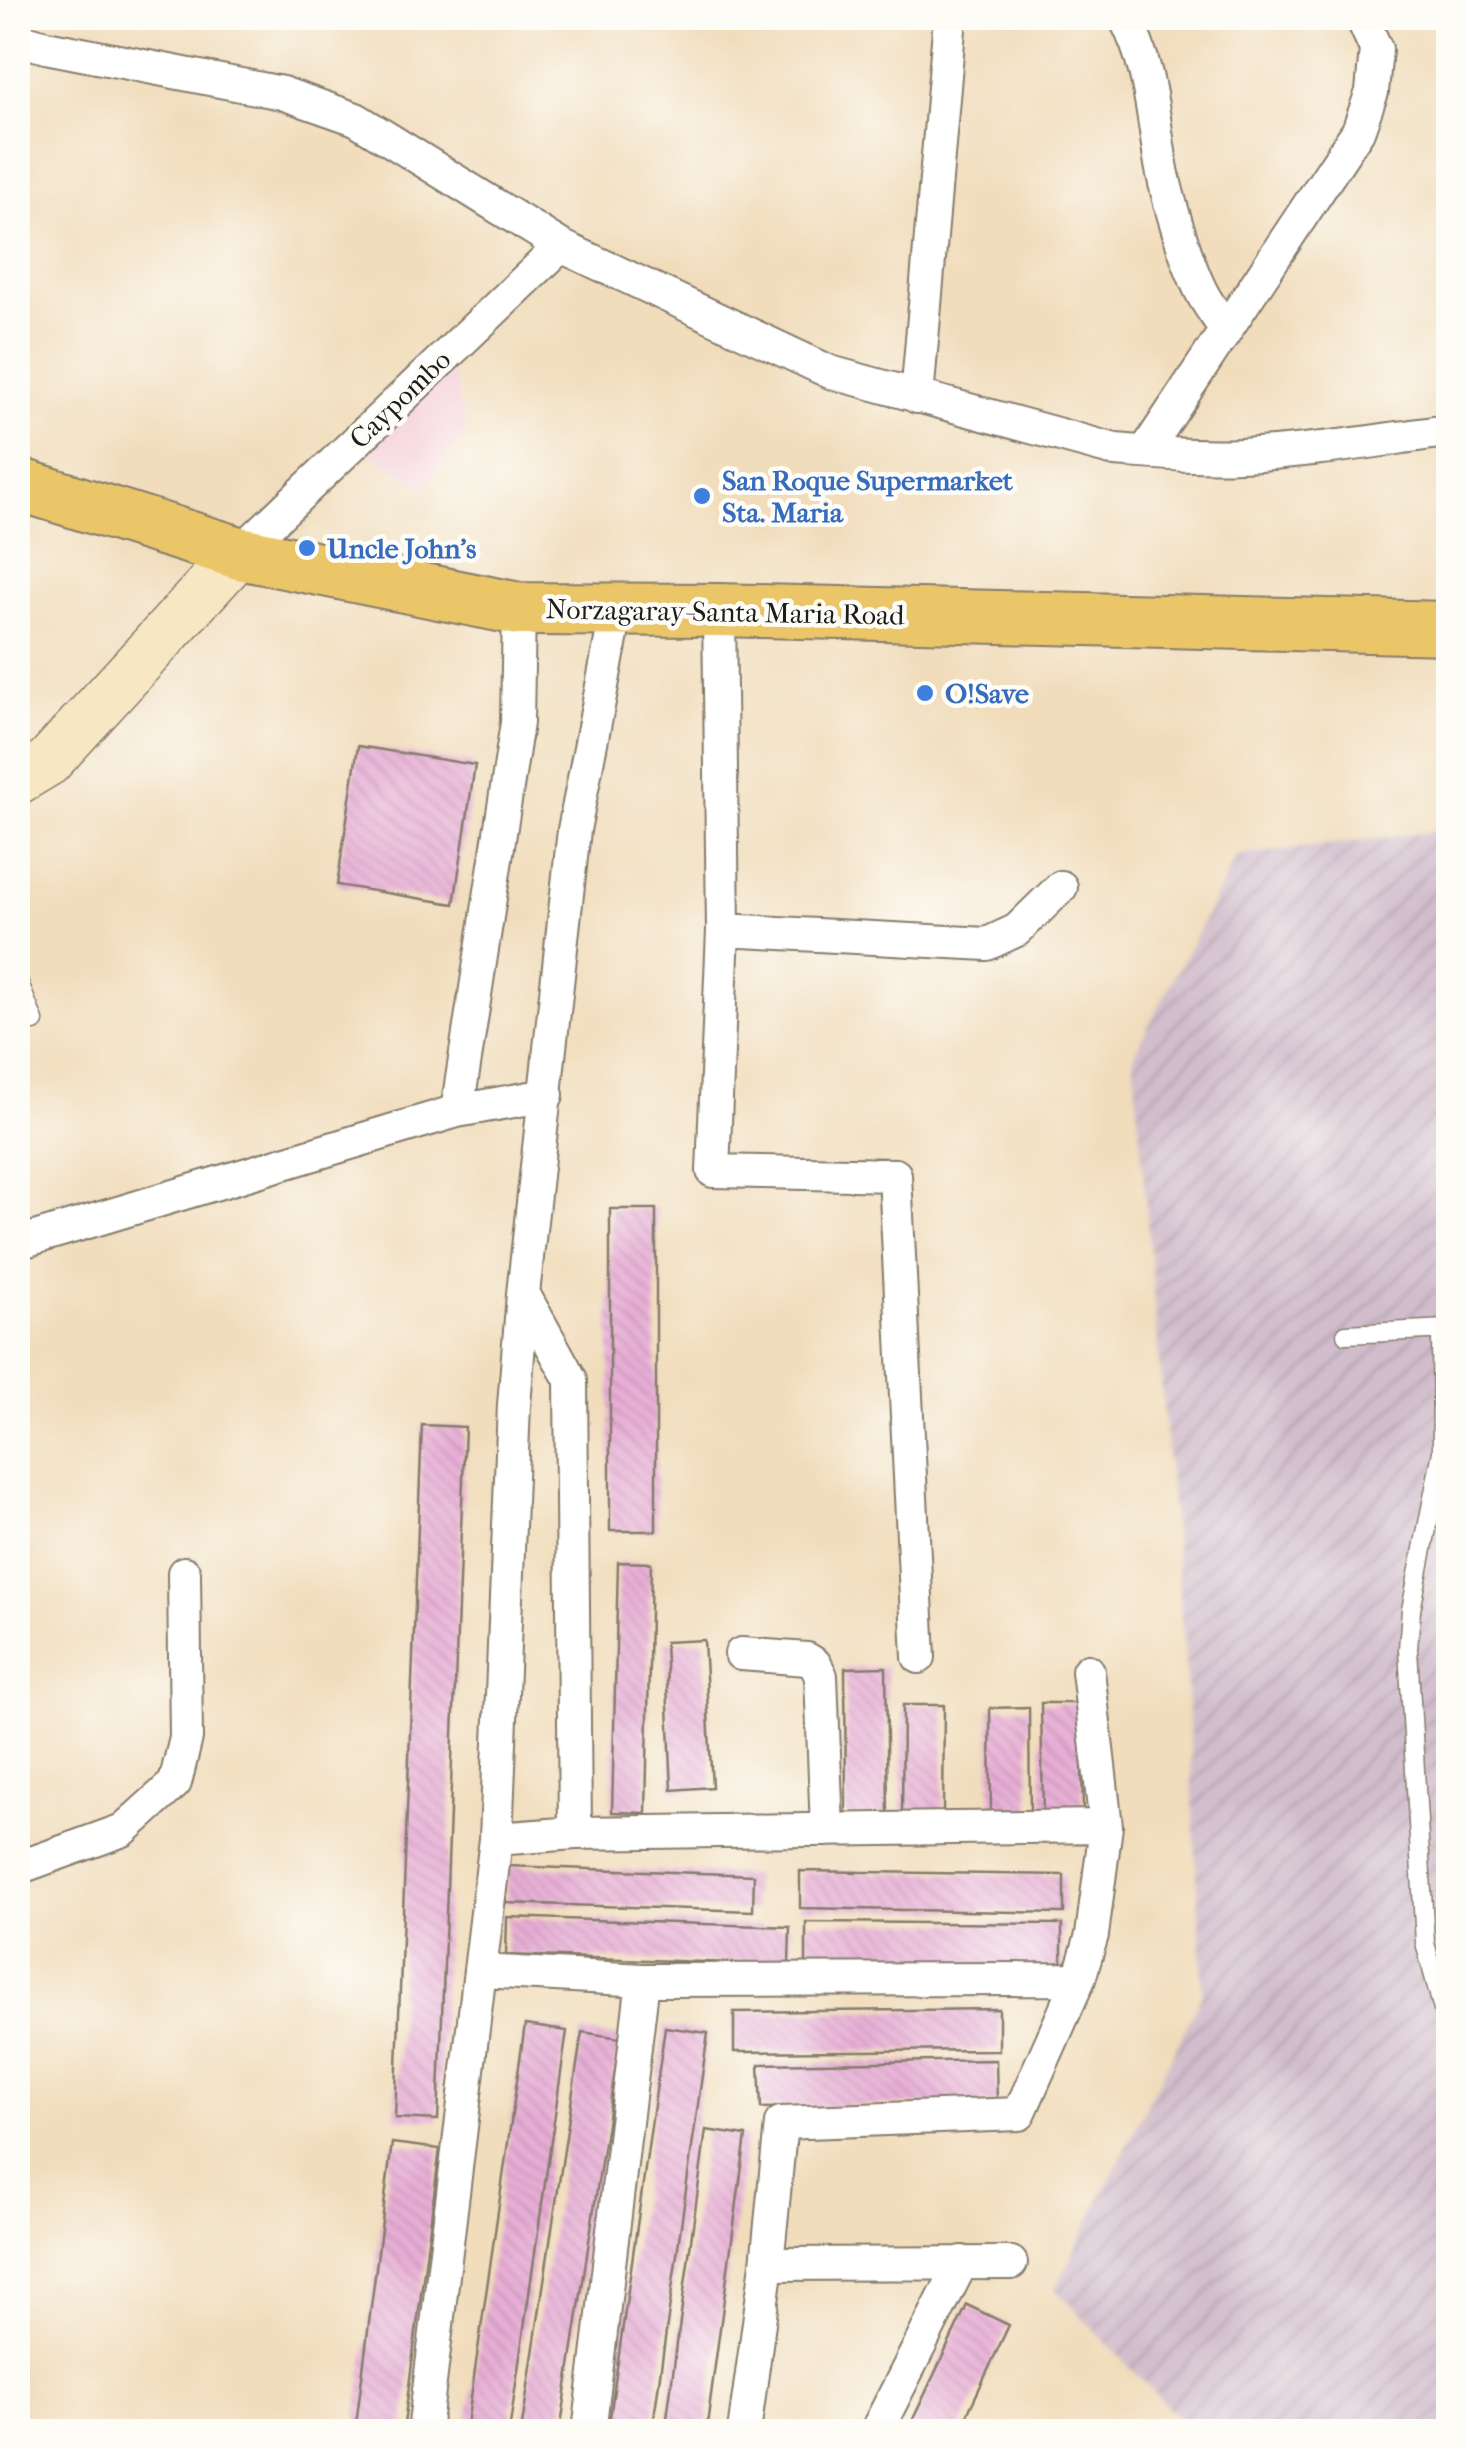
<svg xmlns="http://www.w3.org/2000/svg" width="1466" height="2449" font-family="'IM FELL French Canon',serif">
<defs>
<pattern id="industrial-furrows" width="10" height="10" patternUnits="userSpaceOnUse" patternTransform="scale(2.5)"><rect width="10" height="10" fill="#d1bdcc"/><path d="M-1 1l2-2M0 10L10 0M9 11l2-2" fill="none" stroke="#b3a2af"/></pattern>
<pattern id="building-back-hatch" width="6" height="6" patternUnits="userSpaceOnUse" patternTransform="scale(2.5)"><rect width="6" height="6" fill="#e8aed6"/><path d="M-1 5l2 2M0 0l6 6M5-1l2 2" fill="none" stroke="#c695b7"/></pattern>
</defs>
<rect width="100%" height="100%" fill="#fdfcf7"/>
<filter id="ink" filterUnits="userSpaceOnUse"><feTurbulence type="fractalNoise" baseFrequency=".01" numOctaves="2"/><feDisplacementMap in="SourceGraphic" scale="20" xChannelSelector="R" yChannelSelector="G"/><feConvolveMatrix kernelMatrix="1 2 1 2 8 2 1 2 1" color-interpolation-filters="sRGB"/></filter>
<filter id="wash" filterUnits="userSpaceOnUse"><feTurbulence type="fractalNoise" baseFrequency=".0048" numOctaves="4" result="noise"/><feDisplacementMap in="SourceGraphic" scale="40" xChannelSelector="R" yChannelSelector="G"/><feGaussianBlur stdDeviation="2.25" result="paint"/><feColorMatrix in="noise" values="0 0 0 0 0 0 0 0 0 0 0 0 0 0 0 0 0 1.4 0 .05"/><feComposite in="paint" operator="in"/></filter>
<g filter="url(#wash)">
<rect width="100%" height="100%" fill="#f1ddbc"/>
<!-- built -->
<path fill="#f5cfdb" d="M447,351L466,427L426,488L366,450Z"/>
<!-- industrial -->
<path fill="url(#industrial-furrows)" d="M1448,830V2431H1191L1055,2289L1203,1993L1186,1673L1133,1056L1237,856Z"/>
<g id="blocks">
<!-- building -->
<path fill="url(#building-back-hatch)" d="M358,746L475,765L454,904L337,885Z
M610,1209H656V1531H610Z
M422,1425L465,1427L438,2120L395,2118Z
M618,1562L651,1563L646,1813L612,1812Z
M704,1640L712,1787L672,1790L665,1642Z
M886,1667L888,1815L846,1816L845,1668Z
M1041,1703H1081L1083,1817H1043Z
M903,1705H944L943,1815H902Z
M1029,1707L1030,1817H991L990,1708Z
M507,1866L754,1875L753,1911L506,1903Z
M800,1871L1064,1875V1913L800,1908Z
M507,1917L790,1927L789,1965L506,1955Z
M806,1922L1062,1924V1968L806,1965Z
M999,2009V2050L734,2052V2012Z
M525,2025L567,2031L509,2432H466Z
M665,2027L708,2033L652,2432H608Z
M582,2032L620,2038L560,2432H521Z
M996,2060L997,2103L761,2108L759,2064Z
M706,2130L746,2136L706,2432H665Z
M392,2143L440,2149L403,2432H355Z
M967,2305L1009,2325L959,2432H907Z"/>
</g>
</g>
<g filter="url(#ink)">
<use href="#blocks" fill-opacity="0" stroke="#867c6c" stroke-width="2.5"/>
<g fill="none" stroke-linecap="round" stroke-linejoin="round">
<!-- lane casing -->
<g stroke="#867c6c" stroke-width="21">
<path id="lane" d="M18,981L34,1021
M1441,1330L1442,1452L1411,1610L1408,1649L1425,1943L1448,2028
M1346,1334L1448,1329"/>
</g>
<!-- street casing -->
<g stroke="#867c6c" stroke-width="36">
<path id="street" d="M1125,18C1149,63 1152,108 1160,158C1165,191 1186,261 1201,291C1207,304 1218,317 1226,330
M18,39L46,47L282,93L356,119L561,246L830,372L1115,450C1156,453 1199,457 1240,455C1310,452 1379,440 1448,431
M917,397L950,18
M1145,452L1358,131L1372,92L1376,49L1362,18
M239,553L561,246
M719,610L723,930L713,1171L895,1175L919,1657
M723,930L987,944L1017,930L1061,887
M457,1111L517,723L519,609
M18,1243L457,1111L547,1095
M524,1295L571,1380L575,1833
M741,1654L807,1659L815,1664L821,1676L827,1830
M496,1839L575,1833L1106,1826
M18,1868L123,1830L175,1783L186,1738L184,1573
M482,1971L643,1980L1079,1979
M767,2264L1011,2263
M424,2432L496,1839L514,1405L523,1294L574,830L617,609
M589,2432L643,1980
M744,2432L767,2264L781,2123L1019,2114L1079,1979L1092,1935L1106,1826L1088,1671
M876,2432L962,2262"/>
</g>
<!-- secondary casing -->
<g stroke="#867c6c" stroke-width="51">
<path id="secondary" d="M18,780L48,762L239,553"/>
</g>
<!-- primary casing -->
<g stroke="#867c6c" stroke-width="56">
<path id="primary" d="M18,484L239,553L519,609L719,610L1448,628"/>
</g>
<!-- lane -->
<use href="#lane" stroke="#fff" stroke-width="18"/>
<!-- street -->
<use href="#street" stroke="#fff" stroke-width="32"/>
<!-- secondary -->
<use href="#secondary" stroke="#f7e8c3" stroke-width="48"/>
<!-- primary -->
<use href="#primary" stroke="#ebc669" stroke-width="52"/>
</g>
</g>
<!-- markers -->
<g fill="#3f7fe0" stroke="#fdfcf7" stroke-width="4">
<circle cx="702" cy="496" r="10"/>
<circle cx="307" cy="548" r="10"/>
<circle cx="925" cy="693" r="10"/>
</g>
<g text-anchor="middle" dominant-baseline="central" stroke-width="9" stroke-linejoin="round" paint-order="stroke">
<!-- street labels -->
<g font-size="28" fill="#1c1c1c" stroke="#fdfcf7">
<text transform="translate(400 399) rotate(-44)">Caypombo</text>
<text transform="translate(725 612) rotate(1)">Norzagaray-Santa Maria Road</text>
</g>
<!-- shop labels -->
<g font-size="28" font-weight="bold" fill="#366cbe" stroke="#fdfcf7" text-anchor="start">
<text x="722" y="480">San Roque Supermarket<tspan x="722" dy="32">Sta. Maria</tspan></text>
<text x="327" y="548">Uncle John's</text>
<text x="945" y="693">O!Save</text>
</g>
</g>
<!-- margin -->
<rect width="1466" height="2449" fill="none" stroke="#fdfcf7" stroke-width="60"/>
</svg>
